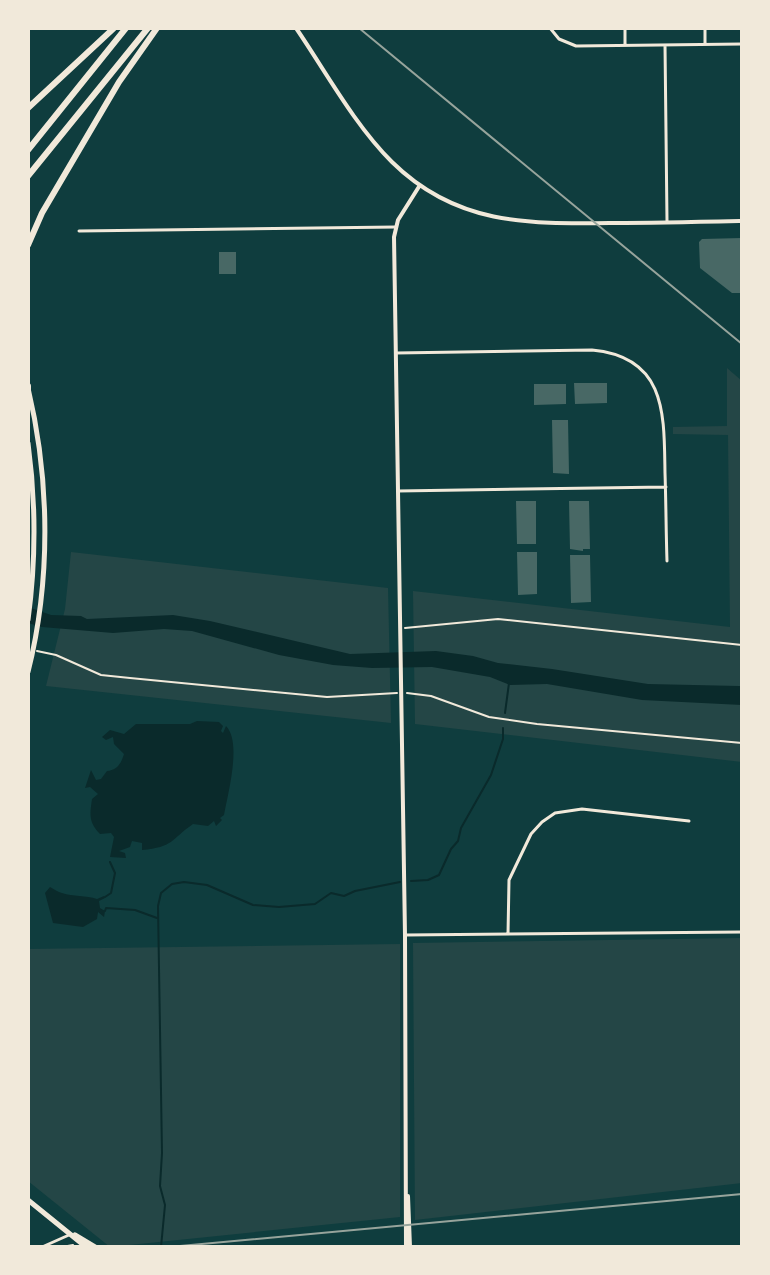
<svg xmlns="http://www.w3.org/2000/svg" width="770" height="1275" font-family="'IBM Plex Sans',sans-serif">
<rect width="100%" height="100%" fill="#0f3d3e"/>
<!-- green -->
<path fill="#244646" d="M727,368L742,381V762L415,724L413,591L730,627L728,435L673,434V427L727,426Z
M71,552L388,588L391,723L46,686L65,609Z
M742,938V1183L415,1220L413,943Z
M400,944V1217L110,1247L28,1181V949Z"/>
<!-- water -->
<path fill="#0a2a2b" d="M28,607L51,615L81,616L87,619L173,615L210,621L350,654L436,651L473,656L498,663L552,669L648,684L739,686H742V705L642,700L547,684L510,685L490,677L432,667L372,668L333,665L279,655L192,631L164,629L113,633L42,627L28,623Z
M197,721L219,722L223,726L221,731L223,733L226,726C242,742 228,793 224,815L220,818L222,820L216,826L214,821L208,826L193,824C170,840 174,847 142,850V843L132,841L130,847L119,851L125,853L126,858L110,857L114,837L111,833L100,834C88,822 90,814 92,799L98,794L90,787L85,788L91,770L96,780L101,779L107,771C117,770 121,764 124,754L114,744L113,737L106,740L102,737L110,730L124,734L136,724H190Z
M50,887C54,889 58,892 62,893C73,897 86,895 97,899L104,896L105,898L99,901L100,908L105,911L104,917L98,912L97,919L83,927L53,923L45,893Z"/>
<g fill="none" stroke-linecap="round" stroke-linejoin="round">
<!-- stream -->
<path stroke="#0a2a2b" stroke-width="2" d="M505,713L509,683
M411,881L428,880L439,875L451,849L458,841L461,828L491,775L503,739V728
M105,897L111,893L115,873L110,862
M105,911L106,908L135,910L157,918
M161,1247L165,1205L160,1186L162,1153L158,906L161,893L172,884L184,882L207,885L253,905L279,907L315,904L331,893L344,896L355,891L400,882"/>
</g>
<!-- building -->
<path fill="#486865" d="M742,238V293H732L700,268L699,242L702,239Z
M219,252H236V274H219Z
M574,383H607V403L575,404Z
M534,384H566V404L534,405Z
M552,420H568L569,474L553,473Z
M516,501H536V544H517Z
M569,501H589L590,549H583V551L570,549Z
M517,552H537V594L518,595Z
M570,555H590L591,602L571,603Z"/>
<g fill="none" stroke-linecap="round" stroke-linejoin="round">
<!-- path -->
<path stroke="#f1e9da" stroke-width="2" d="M405,628L498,619L742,645
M37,651L56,655L101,675L130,678L327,697L397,693
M407,693L431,696L489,717L537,724L742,743
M62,1247L73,1245"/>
<!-- minor -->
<path stroke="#f1e9da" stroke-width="3" d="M550,28L559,39L576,46L742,44
M625,28V45
M705,28V44
M665,45L667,221
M79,231L396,227
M396,353L592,350C667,357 664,415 665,473C666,502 666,531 667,561
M398,491L666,487
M508,934L509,880L531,834L542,822L555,813L582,809L689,821
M406,935L742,932
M42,1247L69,1235"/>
<!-- tertiary -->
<path stroke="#f1e9da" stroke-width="4" d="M296,28C326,72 354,124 392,162C457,226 529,224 614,223C657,223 699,222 742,221
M408,1196L410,1247
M406,1247L405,935L394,237L398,220L420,185"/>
<!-- secondary -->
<path stroke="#f1e9da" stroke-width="5" d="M28,1200L86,1247
M75,1235L95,1247"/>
<!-- primary -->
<path stroke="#f1e9da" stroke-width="5" d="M28,443C36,502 36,561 28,620
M28,672C51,580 50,480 28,388"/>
<!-- motorway -->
<path stroke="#f1e9da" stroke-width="6" d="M28,108L114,28
M28,150L126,28
M28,176L148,28
M28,245L42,213L119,82L157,28
M28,386V389"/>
<!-- rail -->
<path stroke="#97a49c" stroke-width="2" d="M359,28L742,344
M169,1247L742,1194"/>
</g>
<!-- border -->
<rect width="770" height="1275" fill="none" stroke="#f1e9da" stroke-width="60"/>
</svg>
